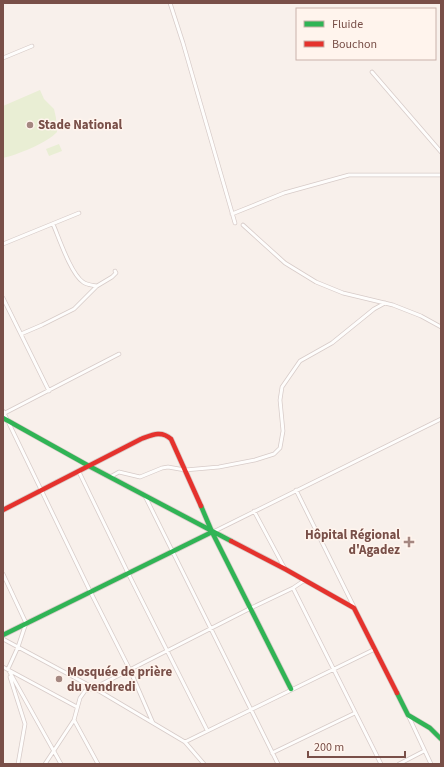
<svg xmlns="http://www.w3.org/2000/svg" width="444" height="767" font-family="'Source Sans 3',sans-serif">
<rect width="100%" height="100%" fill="#f8f0eb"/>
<!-- green -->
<path fill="#e9eed4" d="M40,90L44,99L54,109L56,118L57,132C47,143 17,155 3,158V106Z
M59,144L62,151L49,156L46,149Z"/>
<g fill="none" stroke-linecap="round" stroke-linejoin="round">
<!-- street casing -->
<g stroke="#d7cbc8" stroke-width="4.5">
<path id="street" d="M170,3L183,43L235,223
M3,58L32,46
M372,72L441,152
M232,214L284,193L349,175H441
M53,224C59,238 71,274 83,282C87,285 92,285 97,286
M243,225L285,263L316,282L343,293L393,305L421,316L441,327
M3,244L79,213
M3,298L49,391
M21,334L42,325L74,309L97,286L112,277L116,273L115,271
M3,411L90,591L130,670L153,723
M3,414L119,354
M79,472L128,573L207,730
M110,477L119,472L140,477L162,468L168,467L185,470L219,467L255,460L274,454L280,448L283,431L280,400L282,387L300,361L332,343L374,309L385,303
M296,490L354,607
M145,496L278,764
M254,511L285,569
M213,532L441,419
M3,574L26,623L18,647L8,669L61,764
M293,588L381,764
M3,639L94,688L185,742L204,764
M3,667L77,707
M10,677L25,724L18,764
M408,715L431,764
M74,720L98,764
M185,742L375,649
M272,753L355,713
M45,764L74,720L80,698L85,691L94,688L251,608L293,588L305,580
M399,764L424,751"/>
</g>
<!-- fast casing -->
<g stroke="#d9ccc9" stroke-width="6">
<path id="fast" d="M3,418L89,466L231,541
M201,506L212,532L291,689
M3,635L212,532
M397,693L408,715L430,728L441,739"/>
</g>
<!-- jam casing -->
<g stroke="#d9ccc9" stroke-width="6">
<path id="jam" d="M3,510L141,439C152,435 161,430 171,439L201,506
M231,541L285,569L354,608L397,693"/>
</g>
<!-- street -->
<use href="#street" stroke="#fefdfc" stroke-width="3"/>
<!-- fast -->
<use href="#fast" stroke="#30b455" stroke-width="4.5"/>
<!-- jam -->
<use href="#jam" stroke="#e5322d" stroke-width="4.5"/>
</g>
<!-- markers -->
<g fill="#a58781" stroke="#fff4ed" stroke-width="1.5">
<circle cx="30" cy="125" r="4"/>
<path d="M407 536h4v4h4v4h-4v4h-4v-4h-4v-4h4z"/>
<circle cx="59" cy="679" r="4"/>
</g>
<g text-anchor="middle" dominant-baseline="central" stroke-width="3" stroke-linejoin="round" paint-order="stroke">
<!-- poi labels -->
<g font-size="13" font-weight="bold" fill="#794f48" stroke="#fff4ed" text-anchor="start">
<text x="38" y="125">Stade National</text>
<text x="400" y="535" text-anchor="end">Hôpital Régional<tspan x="400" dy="15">d'Agadez</tspan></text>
<text x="67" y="672">Mosquée de prière<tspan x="67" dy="15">du vendredi</tspan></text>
</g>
</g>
<!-- border -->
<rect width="444" height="767" fill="none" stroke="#794f48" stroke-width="8"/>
<!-- legend -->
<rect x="296" y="8" width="140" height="52" fill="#fff4ed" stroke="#c9b2ab"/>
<rect x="304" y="21" width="20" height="6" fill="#30b455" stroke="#c9b2ab"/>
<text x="332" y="28" font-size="12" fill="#794f48">Fluide</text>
<rect x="304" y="41" width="20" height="6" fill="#e5322d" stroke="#c9b2ab"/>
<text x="332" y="48" font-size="12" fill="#794f48">Bouchon</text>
<!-- scale -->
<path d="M308 751v6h97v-6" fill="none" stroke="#794f48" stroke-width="2"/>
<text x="314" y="751" font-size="12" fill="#794f48" stroke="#fff4ed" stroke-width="3" paint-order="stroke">200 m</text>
</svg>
